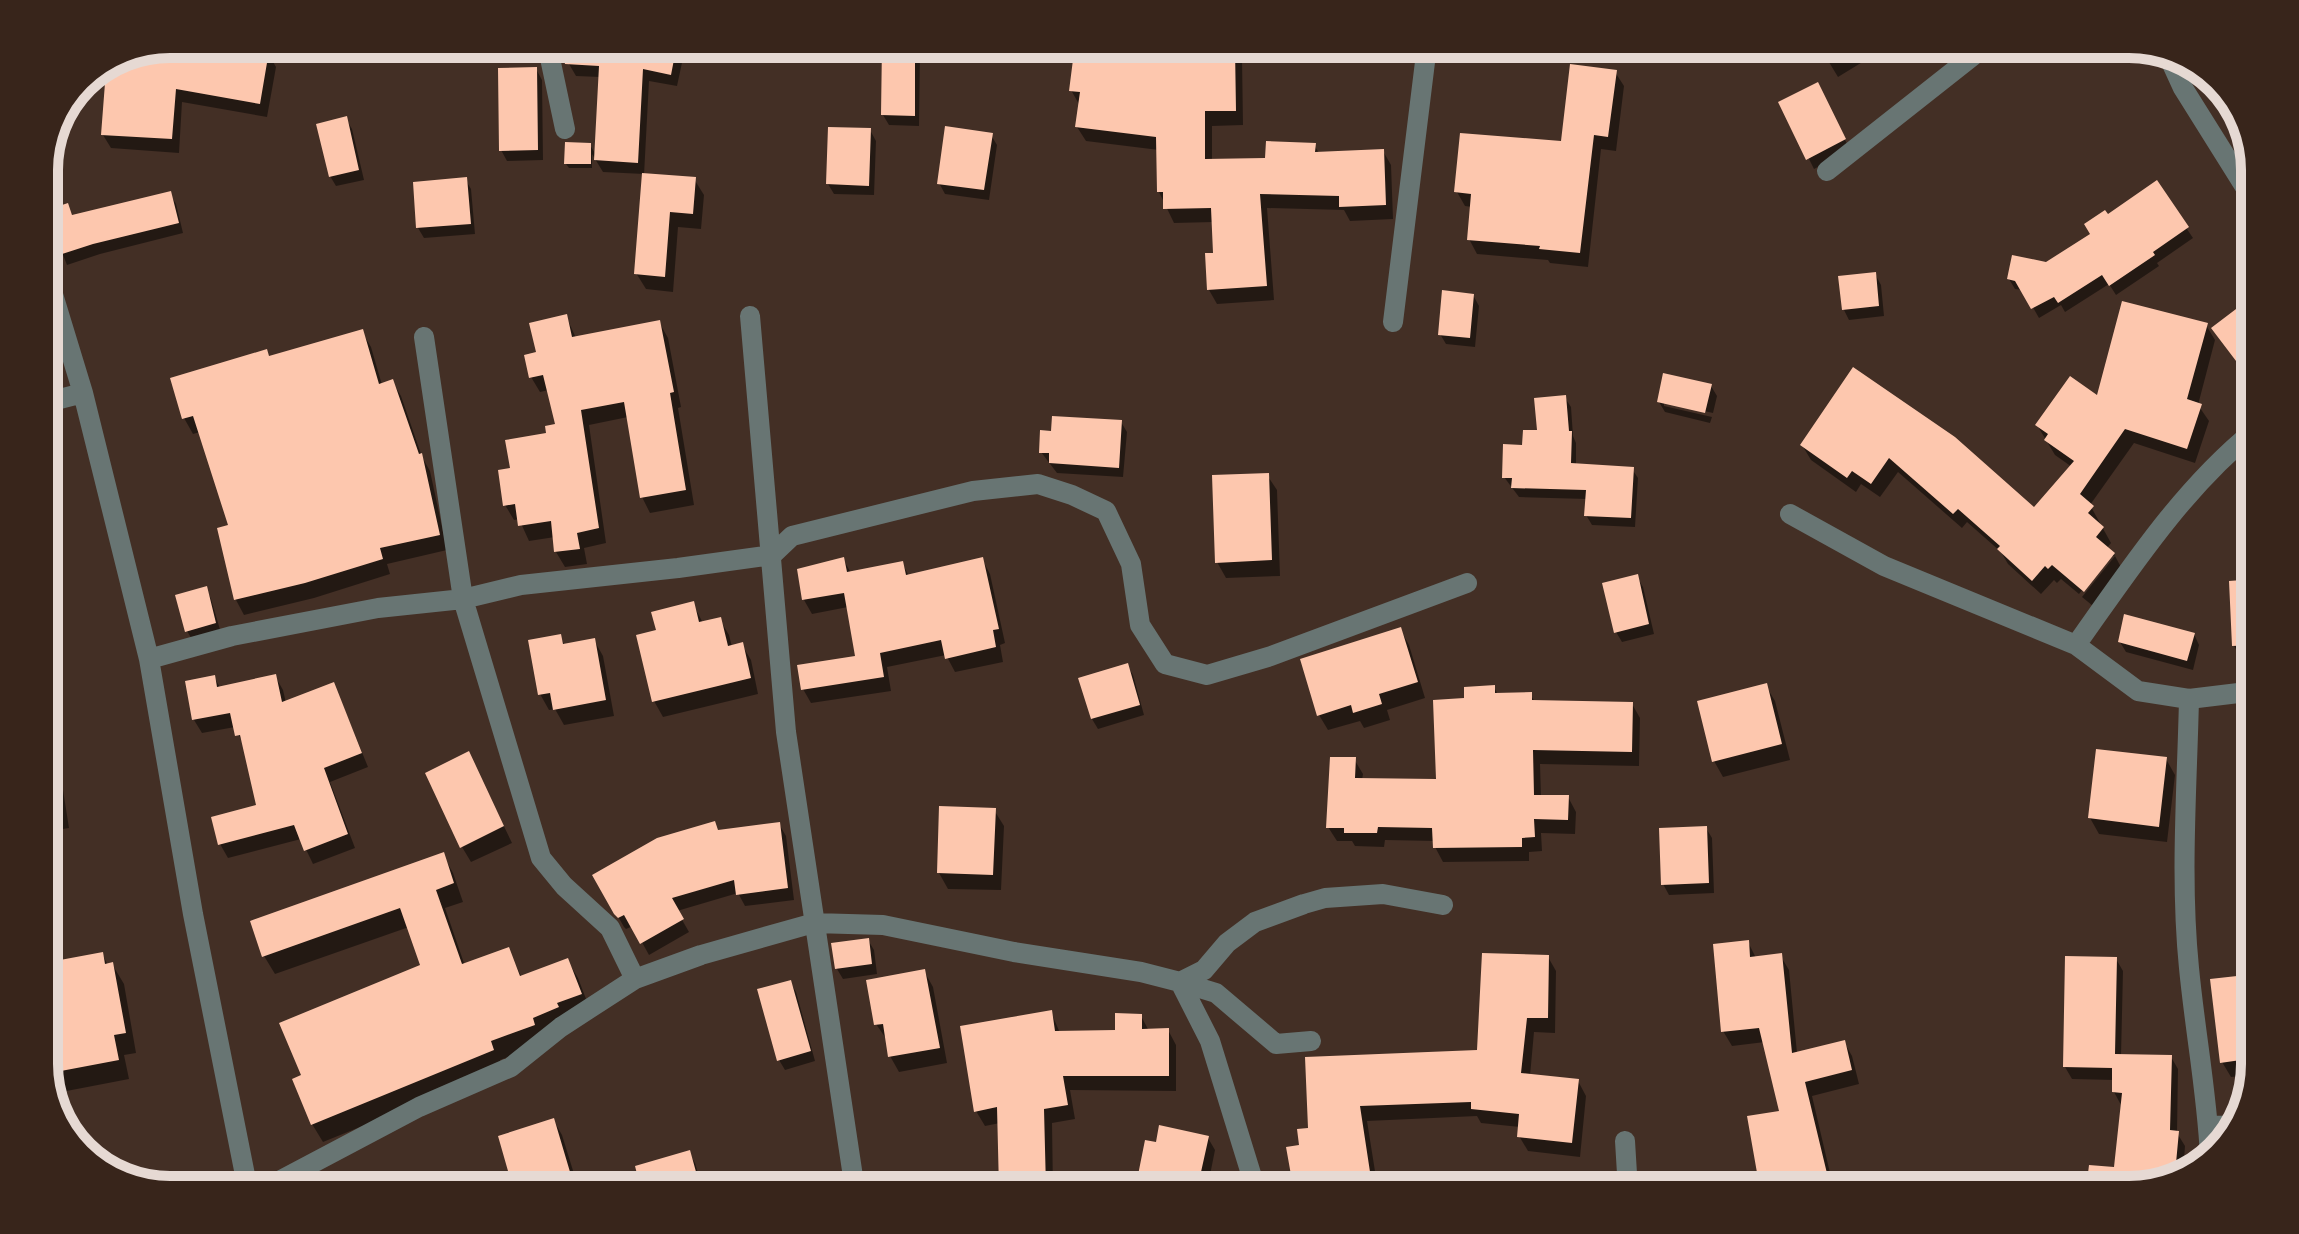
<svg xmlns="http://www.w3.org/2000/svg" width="2299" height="1234" font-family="'Fira Sans Condensed',sans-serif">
<rect width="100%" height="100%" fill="#432f25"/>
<!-- shadow -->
<path fill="#0007" d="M210,44L268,53L276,67L267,117L182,102L179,153L111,148L103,135L209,51Z
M570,44H686L677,86L649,81L644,175L694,179L704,195L701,229L678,227L673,292L646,289L636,273L644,174L603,172L592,154V168H569L566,164L590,145L596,155L600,77L576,76L569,64Z
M884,44H916L920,52L919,126L889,125L883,115Z
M1086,44H1146L1145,51H1196L1195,44H1234L1242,58L1243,125L1212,126V161L1267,160L1314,145L1319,153L1383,151L1391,165L1393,219L1350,221L1344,210L1267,208L1274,300L1217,304L1209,290L1215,254L1214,222L1174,223L1159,192V150L1086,141L1077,127L1080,106L1071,90Z
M1818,44H1885L1887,47L1838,77Z
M536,69L542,80L543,160L507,161L501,150Z
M1615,72L1624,86L1616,151L1601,149L1588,267L1550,263L1548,260L1477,254L1469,239L1472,207L1465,206L1457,192L1562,143Z
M2214,83L2234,100L2238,112L2228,120L2206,90Z
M1823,95L1850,150L1814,169L1781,103Z
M346,119L352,129L364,180L336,186L330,176Z
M870,130L876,141L874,195L834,194L828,184Z
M991,135L997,145L989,200L945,194L939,183Z
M465,179L471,189L475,234L424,238L418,228Z
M2156,183L2193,238L2157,263L2159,266L2116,295L2109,284L2065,312L2061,305L2039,318L2023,290L2015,289L2009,279L2046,264L2093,235L2107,217Z
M170,194L176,204L183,233L100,254L67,265L46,212L67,205L73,217Z
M1875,274L1881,285L1884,316L1849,320L1844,310Z
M1473,295L1479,306L1475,347L1446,344L1440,334Z
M2240,309L2255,330V386Z
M566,316L576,338L659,322L668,338L681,407L678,408L694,505L650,513L642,497L628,417L589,425L606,543L584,548L587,564L565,567L556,552L555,537L529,541L519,519L514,520L505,505L512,469L557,426L549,390L540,392L531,377L538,353Z
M2206,325L2215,340L2198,405L2209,421L2195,463L2134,443L2090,505L2111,543L2107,548L2115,556H2110L2079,594L2061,579L2057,583L2054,580L2041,594L2008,564L2001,552L1967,522L1962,528L1898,472L1880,497L1861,484L1856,492L1811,460L1802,445L1854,370L2034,510L2072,467L2055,455L2037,425L2098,398Z
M362,332L371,347L382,385L392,381L401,396L422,457L430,471L447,550L387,564L390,574L314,598L244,615L236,600L230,527L200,432L193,434L184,418L172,379L270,358Z
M1711,386L1717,396L1713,413L1664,402V406L1712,417L1710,423L1665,412L1659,402Z
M1565,398L1571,407L1573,436L1576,443V465L1632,469L1638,478L1635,527L1592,525L1586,515L1587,499L1519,497L1504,477L1524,447L1539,432Z
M1121,422L1127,432L1123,477L1057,473L1041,452L1053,433Z
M1267,475L1277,490L1280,576L1226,578L1217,562Z
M2255,549V661H2243L2234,646L2251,582L2249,550Z
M2115,556L2122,569L2093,606L2082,597Z
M843,559L851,573L902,563L909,576L982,559L990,574L1005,643L1000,645L1003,662L955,672L946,655L887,667L891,691L811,703L803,689L858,658L848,607L812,614L804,600Z
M1637,577L1643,587L1654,634L1622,642L1616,632Z
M206,588L211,599L221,633L193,641L187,631Z
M693,604L703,623L720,620L729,635L732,647L742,645L751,660L758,694L663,717L654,701L658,632Z
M1400,629L1409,645L1425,698L1387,710L1390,720L1364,728L1360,721L1328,730L1319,715Z
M2194,634L2199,645L2193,670L2126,652L2120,642Z
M560,636L565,646L594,640L603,656L614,716L564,725L555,709L549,710L540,694Z
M1127,665L1133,675L1144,715L1098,729L1092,719Z
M275,676L283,690L286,703L334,684L368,767L330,782L355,848L313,864L301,839L228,858L220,844L258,807L246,750L235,727L202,733L194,720L214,677L221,689Z
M1766,686L1775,701L1790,760L1723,777L1714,761Z
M1494,687L1498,695L1530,694L1535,702L1632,704L1640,718L1639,766L1540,764L1541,797H1568L1576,812L1575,834L1541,833L1542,851L1529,852V861L1443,862L1435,847V841L1385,840L1384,847L1355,846L1352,841H1337L1328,827L1354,759L1363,774L1362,780L1438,781L1466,700Z
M49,742L58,758L69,828L44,832V743Z
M469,754L512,843L471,862L462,847Z
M2166,759L2175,775L2167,842L2099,834L2090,818Z
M2247,762H2255V826H2251L2245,816Z
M994,810L1004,826L1001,890L948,889L939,873Z
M779,824L786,836L794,900L745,906L738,893L677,911L689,932L649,955L633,926L626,929L624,927L595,876L719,832Z
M1706,828L1712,838L1714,893L1669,895L1663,884Z
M443,855L453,873L463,902L445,908L465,966L508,949L522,978L567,960L578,978L591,1012L544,1044L500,1060L503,1069L323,1142L312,1124L304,1076L422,966L409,927L275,974L264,956Z
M868,940L874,950L877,974L843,979L837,969L833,944Z
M1748,942L1756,958L1780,955L1789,970L1797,1053L1844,1042L1852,1056L1859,1084L1812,1096L1834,1190H1762L1750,1118L1781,1113L1765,1042L1732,1046L1723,1031Z
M102,954L108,965L112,964L124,984L136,1053L124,1055L129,1079L51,1094L44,1073V965Z
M1548,957L1556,971L1555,1033L1534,1032L1530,1076L1578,1081L1586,1096L1580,1157L1528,1151L1519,1136L1520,1127L1481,1123L1477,1116L1367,1121L1378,1190H1301L1292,1175L1310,1130L1307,1059L1479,1052Z
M2116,959L2123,971L2121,1056L2171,1057L2178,1069L2177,1133L2185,1146L2183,1174L2130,1190L2115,1170L2121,1105L2114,1092V1080L2072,1079L2065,1067Z
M924,971L933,987L947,1063L899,1072L890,1056L887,1040L876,1024Z
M2255,976V1064L2253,1075L2231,1077L2222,1062Z
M790,982L796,992L815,1061L785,1070L779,1060Z
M1051,1012L1060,1033L1117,1032L1141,1016L1149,1031L1168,1030L1176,1045V1091L1070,1090L1075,1119L1052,1123L1053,1190H1002L1000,1123L985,1126L976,1111Z
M554,1121L562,1135L579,1190H467L511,1173Z
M1208,1138L1215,1150L1207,1190H1144L1139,1179L1158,1144Z
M689,1153L695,1163L703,1190H643Z"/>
<!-- building -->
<path fill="#fdc7ae" d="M208,44H228L269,51L260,104L176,89L172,139L101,135L106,70L165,46L207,49Z
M560,44H677L671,75L643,69L638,163L594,160L599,66L565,64Z
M882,44H915V116L881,115Z
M1075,44H1136V50L1194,49L1193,44H1219V48H1235L1236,111H1205V159L1265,158L1266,141L1316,143L1315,152L1384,149L1386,205L1339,207V196L1260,194L1267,286L1207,290L1205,253H1213L1211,208L1163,209V192H1157L1156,137L1075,127L1080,92L1069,91Z
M1570,64L1617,70L1608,137L1594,135L1580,253L1539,249L1540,246L1467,240L1471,194L1454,192L1460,133L1561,141Z
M537,67L538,150L499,151L498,68Z
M1818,82L1846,139L1806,160L1778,102Z
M347,116L359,170L329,177L316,124Z
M945,126L993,133L984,190L937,184Z
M828,127L871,128L869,186L826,184Z
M565,142L591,143V164H564Z
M642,173L696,177L693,214L670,212L665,277L634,274Z
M467,177L471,224L416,228L413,182Z
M2157,180L2189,227L2153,252L2155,255L2109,286L2102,275L2058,303L2054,297L2031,309L2015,281L2007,279L2012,255L2046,262L2090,234L2084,224L2105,210L2108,214Z
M171,191L179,223L93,244L59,255L44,211L68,203L72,215Z
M1876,272L1879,306L1842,310L1838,276Z
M1442,290L1474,294L1470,338L1438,335Z
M2122,301L2208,323L2187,399L2202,404L2187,449L2125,429L2080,494L2094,506L2088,513L2104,527L2096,537L2115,553L2084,592L2052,565L2048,569L2045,566L2032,581L1997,549L2000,546L1958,509L1953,514L1889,458L1871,484L1852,471L1847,478L1800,445L1853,367L1955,437L2034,507L2074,461L2044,440L2048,434L2035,425L2070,376L2097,395Z
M2240,306L2255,326L2246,333L2255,346V386L2211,328Z
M567,314L572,337L660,320L674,392L670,393L686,490L640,498L624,402L581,410L599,528L577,533L580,549L554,552L551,521L518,526L515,504L503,506L498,470L510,468L505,440L546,433L545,426L555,424L543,375L529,378L524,355L536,352L529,323Z
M363,329L379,384L393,379L419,454L422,453L440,535L380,548L383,559L305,583L234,600L217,528L228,525L193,416L182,419L170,378L267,349L269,356Z
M1663,373L1712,384L1705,413L1657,402Z
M1566,395L1569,431H1572L1571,463L1634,467L1631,518L1584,516L1586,490L1511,488L1512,478H1502L1503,444L1522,445L1523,430H1537L1534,398Z
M1052,416L1122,420L1119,468L1049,463V453H1039L1040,430L1051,431Z
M1269,473L1272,560L1215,563L1212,475Z
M844,557L847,572L903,561L906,575L983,557L999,629L993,630L996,647L945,659L941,640L880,653L884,677L801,690L797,665L855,656L844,593L802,600L797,569Z
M1638,574L1649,624L1614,633L1602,583Z
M2255,579V645L2232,646L2229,581Z
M207,586L216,623L185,632L175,595Z
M694,601L699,622L721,617L728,646L743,642L751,678L652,702L636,635L656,630L651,612Z
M2124,614L2195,633L2187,661L2118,642Z
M1401,627L1418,682L1379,694L1382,704L1353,713L1351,705L1317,716L1300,659Z
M561,634L563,644L595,638L606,700L553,710L550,693L538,695L528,640Z
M1128,663L1140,705L1091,719L1078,678Z
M276,674L282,702L334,682L362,753L324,768L348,834L304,851L294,825L218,845L211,817L256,805L240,735L235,736L230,713L192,720L185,681L215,675L217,687Z
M1767,683L1782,744L1712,762L1697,701Z
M1495,685V693L1532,692V700L1633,702L1632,752L1533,750L1534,795H1569L1568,820L1534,819L1535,837L1522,838V847L1433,848L1432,828L1378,827L1377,833H1344V828H1326L1330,757H1356L1355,778L1436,779L1433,700L1464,698V687Z
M2096,749L2167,757L2159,827L2088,818Z
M469,751L504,826L460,848L425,773Z
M939,806L996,808L993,875L937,873Z
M715,821L718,830L780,822L788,888L736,895L734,880L672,898L684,919L640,944L624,915L618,918L614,914L592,875L657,838Z
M1707,826L1709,883L1661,885L1659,828Z
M444,852L454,883L436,890L462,964L509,947L520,976L568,958L582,994L557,1003L559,1007L533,1018L535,1025L491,1041L494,1050L311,1125L292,1079L301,1075L279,1023L420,965L400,908L262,957L250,921Z
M869,938L872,964L835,969L831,943Z
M1749,940L1750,957L1782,953L1792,1053L1845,1040L1852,1070L1805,1082L1831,1190H1798L1795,1178L1759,1184L1747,1116L1779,1111L1759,1028L1721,1032L1713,944Z
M103,952L105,964L113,962L126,1033L114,1035L119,1060L45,1074L44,963Z
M1482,953L1549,955L1548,1018H1527L1521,1073L1579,1079L1572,1143L1517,1137L1519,1114L1471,1109V1102L1360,1106L1372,1185L1337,1190H1311L1308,1172L1291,1175L1286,1147L1299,1145L1297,1129L1308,1128L1305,1057L1477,1050Z
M2065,956L2117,957L2115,1054L2172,1055L2170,1130L2179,1131L2175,1174L2177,1176L2130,1190H2086L2089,1165L2114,1167L2122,1093L2112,1092V1068L2063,1067Z
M925,969L940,1048L888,1057L883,1024L874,1025L866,980Z
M2255,974V1058L2220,1063L2210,979Z
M791,980L811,1051L777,1061L757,989Z
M1052,1010L1055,1031L1115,1030V1013L1142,1014V1029L1169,1028V1076H1063L1068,1105L1044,1109L1046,1188L999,1189L997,1107L974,1112L960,1026Z
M554,1118L573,1182L548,1190H465L508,1171L498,1136Z
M1159,1125L1209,1136L1197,1190H1142L1144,1181L1137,1180L1145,1140L1156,1142Z
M690,1150L701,1190H641L635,1166Z"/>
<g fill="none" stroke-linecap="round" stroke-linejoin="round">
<!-- minor -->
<path stroke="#687573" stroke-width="20" d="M547,44L565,129
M2167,53L2183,88L2255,203
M1827,171L1988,44
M44,265L83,393L149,659L193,914L248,1190
M750,316L786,732L855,1190
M1393,322L1425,62L1424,44
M424,337L463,599L541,858L564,886L610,928L635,979
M44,403L83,393
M1790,514L1884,566L2076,645L2138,691L2189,699L2255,691
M2076,645C2130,569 2182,489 2255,430
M149,659L232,636L378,608L463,599L521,585L678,568L772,555L792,536L973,491L1038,484L1072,495L1106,511L1131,564L1140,625L1165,664L1207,675L1271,656L1467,583
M2189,699C2187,788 2180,879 2189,968C2195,1031 2207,1093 2210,1156
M1311,1041L1276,1044L1216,993L1180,982L1204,970L1227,943L1255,922L1304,904L1325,898L1383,894L1443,905
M2209,1125L2236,1126
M1625,1141L1628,1190
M262,1190L419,1107L511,1067L561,1027L635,979L701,955L814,923L883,925L1014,952L1141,972L1180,982L1210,1041L1256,1190"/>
</g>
<!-- crop -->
<path d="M0 0H2299V1234H0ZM170 58H2129A112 112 0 0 1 2241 170V1064A112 112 0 0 1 2129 1176H170A112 112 0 0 1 58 1064V170A112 112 0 0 1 170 58Z" fill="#38251b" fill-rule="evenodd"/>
<path fill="none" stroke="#e6d9d3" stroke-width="10" d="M170 58H2129A112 112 0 0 1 2241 170V1064A112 112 0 0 1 2129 1176H170A112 112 0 0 1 58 1064V170A112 112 0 0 1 170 58Z"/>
</svg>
